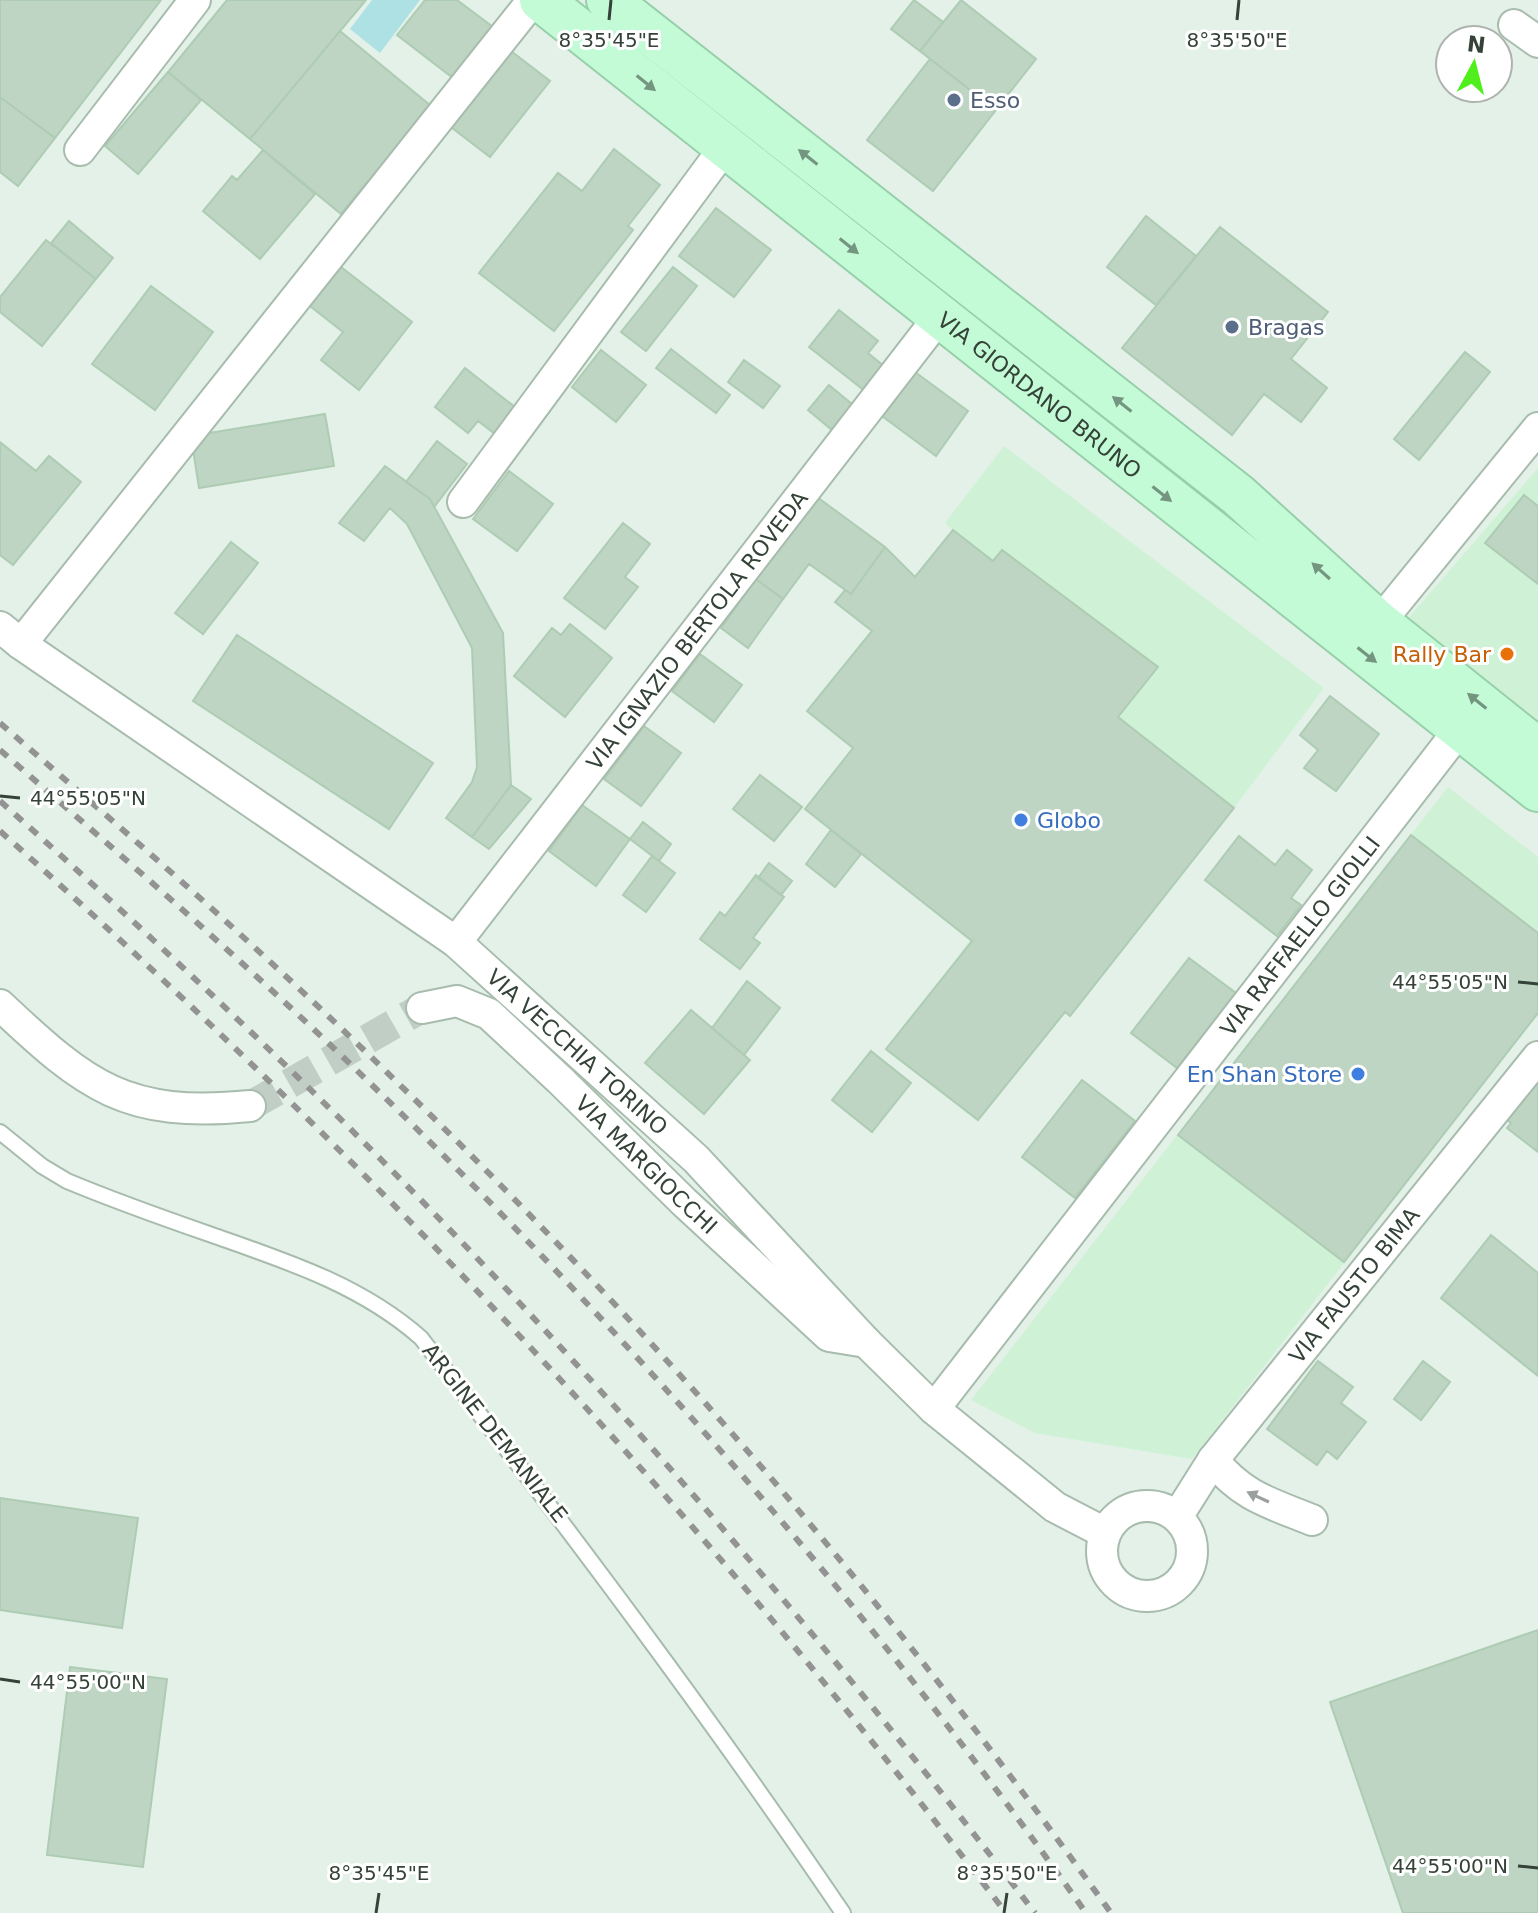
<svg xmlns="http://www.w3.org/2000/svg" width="1538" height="1913" font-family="'DejaVu Sans',sans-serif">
<rect width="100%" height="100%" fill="#e4f1e8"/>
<!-- commercial -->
<path fill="#cff2d6" d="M1004,446L1324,688L1234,808L1070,1016L1064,1012L978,1120L887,1052L970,940L805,809L853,748L807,711L952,530L945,523Z
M1538,468V729L1405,622Z
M1448,787L1538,857V1013L1192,1459L1035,1433L971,1400Z"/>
<!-- green -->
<path fill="#aee1e4" d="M372,0H420L380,53L350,29Z"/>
<!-- building -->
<path fill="#bdd5c2" stroke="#aeccb4" stroke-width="2" d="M0,0H161L55,138L0,97Z
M227,0H366L250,139L168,72Z
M425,0H457L493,27L453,78L397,35Z
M914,0L943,22L920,51L891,29Z
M961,0L1036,59L996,110L920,51Z
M340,31L431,106L341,214L250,139Z
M507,48L550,81L490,157L447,124Z
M930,59L996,110L933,191L867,140Z
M168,72L201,100L138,174L105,146Z
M0,97L55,138L18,186L0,172Z
M614,149L660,185L628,226L633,230L554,331L479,273L558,173L582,191Z
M263,150L315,194L260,259L203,211L232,176L237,180Z
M716,208L771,250L734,297L679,256Z
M1146,216L1196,256L1156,305L1107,267Z
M69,221L113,258L96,279L51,243Z
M1220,227L1328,312L1291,359L1327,388L1301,422L1264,394L1232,435L1122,348Z
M46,240L96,279L42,346L0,312V297Z
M341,267L412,322L359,390L321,360L343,332L310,306Z
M673,267L697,286L646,351L621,332Z
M151,286L213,332L155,410L92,364Z
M839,310L878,341L868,353L885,367L865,391L809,347Z
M671,349L730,395L716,413L656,368Z
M601,350L646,385L616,422L572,387Z
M1465,352L1490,372L1419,460L1394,439Z
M744,360L780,386L763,408L728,382Z
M465,368L520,411L499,437L478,421L468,433L435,407Z
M915,372L968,411L936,456L882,416Z
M829,385L853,405L832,430L808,410Z
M325,414L334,466L199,488L191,436Z
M437,441L467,464L434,507L430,499L406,482Z
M0,442L36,471L49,456L81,482L13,565L0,555Z
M385,466L430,499L503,633L511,785L472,837L446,818L472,782L477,767L472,648L407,524L390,508L364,541L339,523Z
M509,471L553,504L517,551L473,519Z
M1524,495L1538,506V584L1485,543Z
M817,497L885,547L851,594L809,564L783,599L756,579Z
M623,523L650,544L625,577L638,587L605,629L564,598Z
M953,530L993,561L1002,550L1158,667L1118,717L1234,808L1070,1016L1065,1012L978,1120L886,1049L972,941L805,809L853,748L807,711L872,631L835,602L845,590L851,594L885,547L915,577Z
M231,542L258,563L203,634L175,613Z
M756,579L783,599L748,648L721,628Z
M570,624L612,658L565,717L514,676L552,628L561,635Z
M237,635L433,763L389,829L193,701Z
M700,654L742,685L714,722L672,691Z
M1330,696L1379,734L1336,791L1304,768L1318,750L1300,735Z
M644,726L681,753L641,806L604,779Z
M760,775L802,807L774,841L733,809Z
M511,785L531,799L489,849L472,837Z
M582,805L630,839L596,886L549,851Z
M643,822L671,844L659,861L630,839Z
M831,830L861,854L835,887L806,864Z
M1411,835L1538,933V1013L1344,1262L1178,1135Z
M1239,836L1275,865L1287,850L1312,870L1291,898L1301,905L1277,936L1205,880Z
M652,856L675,873L646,912L623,895Z
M769,863L792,881L781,895L758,878Z
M756,875L784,897L753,938L760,943L740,969L700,939L720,912L725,916Z
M1189,958L1236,993L1177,1068L1131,1033Z
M747,981L780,1008L744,1055L712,1028Z
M691,1010L750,1060L704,1114L645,1063Z
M871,1051L911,1083L872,1132L832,1100Z
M1538,1078V1152L1507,1128L1511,1123L1506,1119Z
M1082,1080L1135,1121L1075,1198L1022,1157Z
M1491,1235L1538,1273V1376L1441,1298Z
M1318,1361L1353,1387L1341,1403L1366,1422L1337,1459L1327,1451L1317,1465L1267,1429Z
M1423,1361L1450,1382L1421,1420L1394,1399Z
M0,1498L138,1518L122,1628L0,1610Z
M1538,1630V1913H1403L1330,1702Z
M70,1667L167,1679L143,1867L47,1855Z"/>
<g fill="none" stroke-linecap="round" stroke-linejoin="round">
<!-- street-tunnel -->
<path stroke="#c1cec5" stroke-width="30" stroke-dasharray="30 15" stroke-linecap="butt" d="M250,1106L422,1008"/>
<!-- lane casing -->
<g stroke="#a7bcad" stroke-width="18">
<path id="lane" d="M0,1132L42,1166L67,1181C115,1201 163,1218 212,1235C286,1261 361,1285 421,1338C567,1527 709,1715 843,1913"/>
</g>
<!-- street casing -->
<g stroke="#a7bcad" stroke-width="34">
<g id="street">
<path d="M1514,25L1538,42"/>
<path d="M80,150L195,0"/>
<path d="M463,502L725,147"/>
<path d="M1379,623L1538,428"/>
<path id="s1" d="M0,627L21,644L456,942L696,1159L866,1342L934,1409L1055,1507L1105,1533"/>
<path d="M21,644L533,0"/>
<path id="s2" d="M456,942L939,317"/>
<path d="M0,1005C87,1087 126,1118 250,1106"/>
<path id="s3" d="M422,1008L457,1001L489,1014L560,1080L684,1202L829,1336L866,1342"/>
<path id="s4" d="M934,1409L1460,729"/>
<path d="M1213,1460C1243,1497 1270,1503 1312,1520"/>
<circle cx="1147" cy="1551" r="45"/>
<path id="s5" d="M1177,1517L1213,1460L1538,1057"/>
</g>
</g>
<!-- secondary casing -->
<g stroke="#96cfa9" stroke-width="46">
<g id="secondary">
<path id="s6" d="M541,0L1538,790"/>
<path d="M608,0L1238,495L1379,623L1538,750"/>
</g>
</g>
<!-- lane -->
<use href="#lane" stroke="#fff" stroke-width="14"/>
<!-- street -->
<use href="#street" stroke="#fff" stroke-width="30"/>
<!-- secondary -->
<use href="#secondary" stroke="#c3fbd7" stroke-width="42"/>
<!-- rail -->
<path stroke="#939393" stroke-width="6" stroke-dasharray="10 10" stroke-linecap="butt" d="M0,723C70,784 141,845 210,907C370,1051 524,1204 669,1363C828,1537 974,1722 1111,1913
M0,750C109,845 218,939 323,1038C603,1304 863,1597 1086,1913
M0,801C171,953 339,1112 496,1278C687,1480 866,1692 1035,1913
M0,831C201,1010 396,1200 578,1399C729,1563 871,1736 1006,1913"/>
</g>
<!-- one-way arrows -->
<defs><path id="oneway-solid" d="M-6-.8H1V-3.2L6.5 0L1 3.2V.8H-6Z" transform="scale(2)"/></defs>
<g fill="#74957f">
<use href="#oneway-solid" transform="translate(646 83) rotate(39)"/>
<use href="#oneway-solid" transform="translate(808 157) rotate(-142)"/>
<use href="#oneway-solid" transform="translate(849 246) rotate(39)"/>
<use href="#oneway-solid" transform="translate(1122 404) rotate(-142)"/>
<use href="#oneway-solid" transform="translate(1162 494) rotate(38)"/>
<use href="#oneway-solid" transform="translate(1321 571) rotate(-138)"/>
<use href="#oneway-solid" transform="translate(1367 655) rotate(38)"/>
<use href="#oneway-solid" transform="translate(1477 701) rotate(-141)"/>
</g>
<use fill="#9aa09b" href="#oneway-solid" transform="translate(1258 1497) rotate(-155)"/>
<!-- ticks -->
<path fill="none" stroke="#344237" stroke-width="3" d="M609,20L611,0M1237,20L1239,0M0,796L20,798M1518,982L1538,984M0,1679L20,1682M1518,1866L1538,1868M376,1913L379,1893M1004,1913L1007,1893"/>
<!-- markers -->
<g fill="#5c6f8a" stroke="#fff" stroke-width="3">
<circle cx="954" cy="100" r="8"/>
<circle cx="1232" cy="327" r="8"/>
</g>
<circle fill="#e8710a" stroke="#fff" stroke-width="3" cx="1507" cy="654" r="8"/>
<g fill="#3f7fe0" stroke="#fff" stroke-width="3">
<circle cx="1021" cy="820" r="8"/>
<circle cx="1358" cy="1074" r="8"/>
</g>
<g text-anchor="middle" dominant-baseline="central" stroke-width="6" stroke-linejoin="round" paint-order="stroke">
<!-- service labels -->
<g font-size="22" fill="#4e5e75" stroke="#fff" text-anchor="start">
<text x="970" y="100">Esso</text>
<text x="1248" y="327">Bragas</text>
</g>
<!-- street labels -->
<g font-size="22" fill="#344237" stroke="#fff">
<text stroke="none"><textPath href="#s6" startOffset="636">VIA GIORDANO BRUNO</textPath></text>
<text stroke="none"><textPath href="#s2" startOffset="394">VIA IGNAZIO BERTOLA ROVEDA</textPath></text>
<text stroke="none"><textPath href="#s4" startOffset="598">VIA RAFFAELLO GIOLLI</textPath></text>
<text stroke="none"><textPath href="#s1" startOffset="718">VIA VECCHIA TORINO</textPath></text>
<text stroke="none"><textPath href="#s3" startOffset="288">VIA MARGIOCCHI</textPath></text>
<text stroke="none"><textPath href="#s5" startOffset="292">VIA FAUSTO BIMA</textPath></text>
<text transform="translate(495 1433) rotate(52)">ARGINE DEMANIALE</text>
</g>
<!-- food labels -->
<g font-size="22" fill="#c56008" stroke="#fff" text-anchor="end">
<text x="1491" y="654">Rally Bar</text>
</g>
<!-- shop labels -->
<g font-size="22" fill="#366cbe" stroke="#fff" text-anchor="start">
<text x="1037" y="820">Globo</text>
<text x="1342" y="1074" text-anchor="end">En Shan Store</text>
</g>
</g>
<g font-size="20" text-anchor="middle" fill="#344237" stroke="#fff" stroke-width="6" stroke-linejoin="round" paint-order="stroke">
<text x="609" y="47">8°35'45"E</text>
<text x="1237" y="47">8°35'50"E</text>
<text x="88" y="805">44°55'05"N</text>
<text x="1450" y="989">44°55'05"N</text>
<text x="88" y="1689">44°55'00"N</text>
<text x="1450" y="1873">44°55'00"N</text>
<text x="379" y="1880">8°35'45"E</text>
<text x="1007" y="1880">8°35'50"E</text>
</g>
<!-- north arrow -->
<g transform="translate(1474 64) rotate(7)"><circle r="38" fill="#ffffff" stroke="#aeb3af" stroke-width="2"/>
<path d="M0-6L14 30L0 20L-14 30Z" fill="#51ee1d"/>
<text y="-12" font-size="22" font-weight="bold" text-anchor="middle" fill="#344237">N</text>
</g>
</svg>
